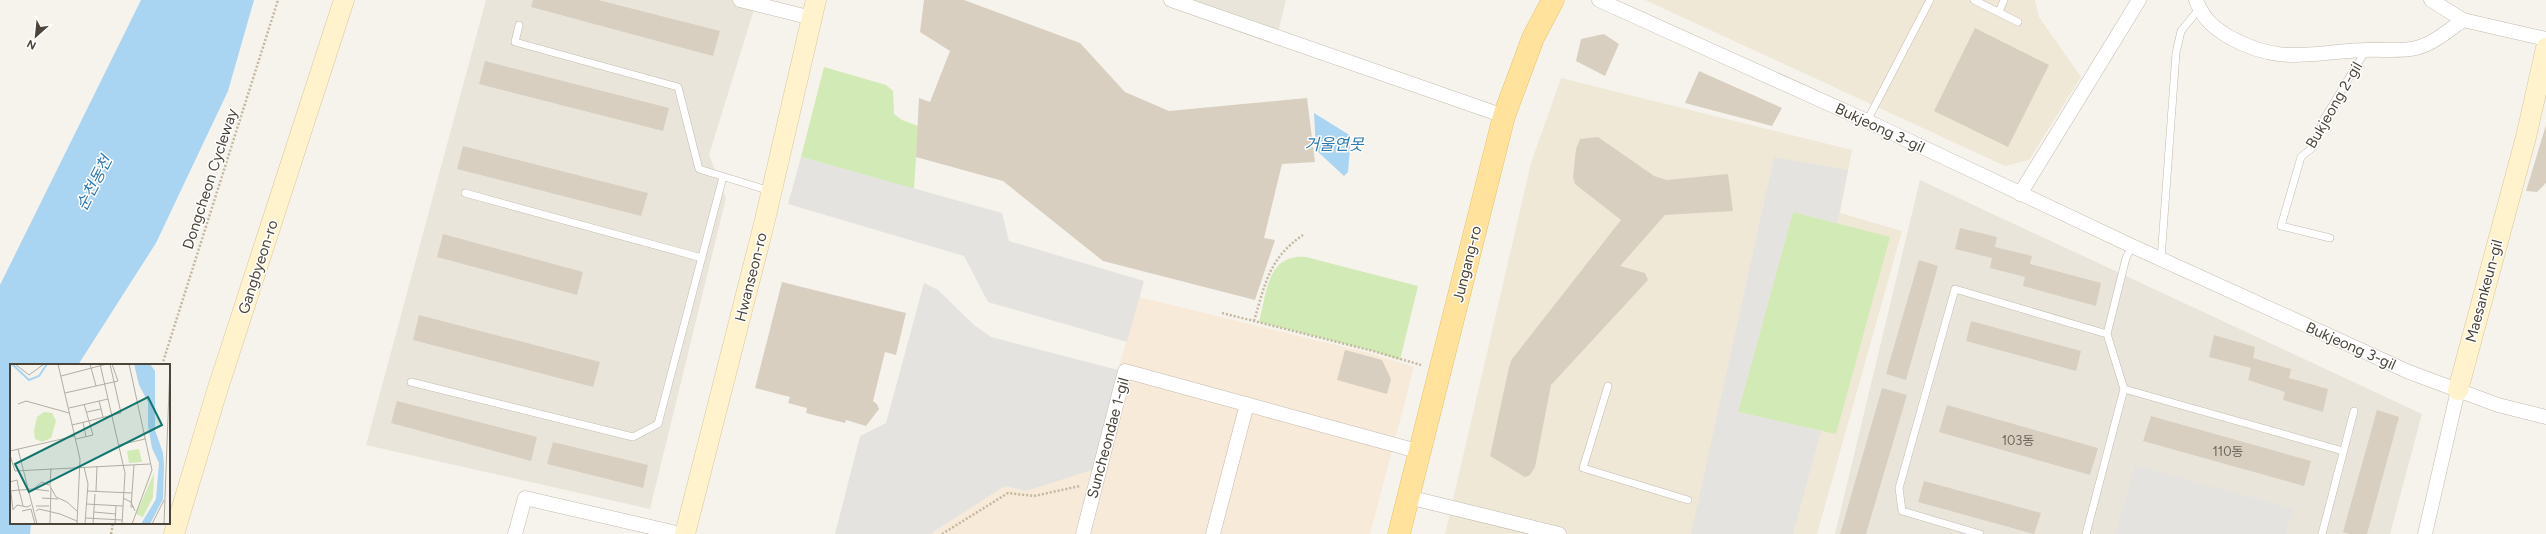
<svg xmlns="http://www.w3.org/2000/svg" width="2546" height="534" font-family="Figtree,'Noto Sans KR',sans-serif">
<rect width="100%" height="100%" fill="#f6f3ec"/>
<!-- residential -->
<path fill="#eae5da" d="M486,0H730L755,6L709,155L726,198L650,509L366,445Z
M1187,0H1286L1278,32Z
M1920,180L2422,414L2390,534H1835Z"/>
<!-- commercial -->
<path fill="#f7ead8" d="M1139,297L1369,353L1414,367L1370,534H930L1005,486L1026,491L1118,370Z"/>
<!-- education -->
<path fill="#efe8d6" d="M1645,0H2035L2039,17L2081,77L2029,160L2005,166Z
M1561,78L1852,150L1840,213L1902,231L1817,534H1445L1531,163Z"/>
<!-- green -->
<path fill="#d2eab5" d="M824,67L886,85L893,91L894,114L902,120L918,126L914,189L801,157Z
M1793,212L1890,237L1836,434L1738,412Z
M1306,257L1418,286L1400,360L1373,351L1259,322C1267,292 1267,254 1306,257Z"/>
<!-- parking -->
<path fill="#e5e3e0" d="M801,157L1002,213L1009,241L1144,281L1127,342L988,302L964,256L788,204Z
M1774,157L1848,170L1837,223L1793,212L1738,412L1821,431L1793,534H1691Z
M924,283L938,290L974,325L991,337L1118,370L1092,470L1026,491L1005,486L930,534H835L860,436L886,423Z
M2135,465L2293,509L2286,534H2116Z"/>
<!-- water -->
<path fill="#a9d4f2" d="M141,0H254L228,91L156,243L78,365H11V523H31L30,534H0V285Z
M1314,113L1351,136L1348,172L1344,176L1316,150Z"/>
<!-- building -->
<path fill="#d8cfc1" d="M533,0H598L720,31L713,56L531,7Z
M924,0H964L1080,43L1125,92L1169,111L1307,98L1315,162L1282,164L1264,238L1275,240L1255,300L1103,261L1003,181L916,157L919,98L930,102L950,51L920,32Z
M1975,28L2049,65L2008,147L1934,111Z
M1604,34L1619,44L1605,76L1576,61L1581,39Z
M485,61L669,108L663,131L479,84Z
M1699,71L1782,108L1772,126L1685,103Z
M2546,125V183L2537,192L2526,191Z
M1598,137L1654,176L1667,180L1728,174L1733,211L1665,215L1620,266L1645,273L1648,280L1551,385L1535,467L1530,475L1525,477L1490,456L1509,367L1512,359L1621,220L1575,184L1573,177L1576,149L1580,139Z
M463,146L648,193L641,216L457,169Z
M1960,228L1997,237L1995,247L2032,256L2030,264L2101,283L2096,306L2023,286L2025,277L1990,268L1992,258L1955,249Z
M443,234L583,272L577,295L437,257Z
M1919,260L1938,266L1906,380L1886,374Z
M782,282L906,313L896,355L885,352L873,401L877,404L879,409L866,426L846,420L845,423L806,413L807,408L788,403L790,397L755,388Z
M419,315L600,362L593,387L413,340Z
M1971,321L2081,351L2076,371L1966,341Z
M2214,335L2255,347L2253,358L2291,369L2289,378L2328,389L2323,412L2283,400L2285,392L2248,380L2251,368L2209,357Z
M1345,350L1382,360L1391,379L1387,394L1337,380Z
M1882,388L1907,395L1866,534H1840Z
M397,401L537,437L531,461L391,423Z
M1947,405L2098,448L2090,475L1939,432Z
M2377,410L2399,417L2367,534H2350L2343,532Z
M2151,416L2311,461L2304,486L2143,441Z
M553,442L648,465L643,488L547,464Z
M1924,481L2041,513L2034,534L1918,502Z"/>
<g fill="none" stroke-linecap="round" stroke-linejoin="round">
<!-- lane casing -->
<g stroke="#c2bbae" stroke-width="8">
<path id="lane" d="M1974,0L2018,22
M1999,12L2004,0
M519,25L515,42L678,87L699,169L770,191
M1867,121L1930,0
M465,193L702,258
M2330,238L2281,226L2301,157L2312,148L2324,119L2366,50
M2161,259L2176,53L2181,31L2199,9
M411,382L633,437L658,424L723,177
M1608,386L1583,468L1688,500
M2124,389L2343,451
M1980,534L1902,511L1899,488L1955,289L2107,334
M2086,534L2124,389L2107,334L2126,258L2132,246
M2322,534L2354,411"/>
</g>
<!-- street casing -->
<g stroke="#c2bbae" stroke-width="15">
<path id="street" d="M740,0L812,18
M1171,0L1504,116
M1599,0L1867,121L2132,246L2409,372L2498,405L2546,417
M2196,0C2203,19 2213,27 2229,37C2282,66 2309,52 2365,50C2382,49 2399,52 2416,48C2433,44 2449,30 2463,20L2546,39
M2431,0L2463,20
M2020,194L2139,0
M1408,497L1559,534
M515,534L525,498L681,534
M1083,534L1125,371L1421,452
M1213,534L1247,404
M2425,534L2458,390"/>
</g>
<!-- secondary casing -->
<g stroke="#d6c79b" stroke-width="21">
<path id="secondary" d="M2458,390L2526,137L2546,48
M174,534L217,391L344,0
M685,534L764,224L816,0"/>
</g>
<!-- primary casing -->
<g stroke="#e6c16a" stroke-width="23">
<path id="primary" d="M1399,534L1504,116L1533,38L1553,0"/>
</g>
<!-- path -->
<path stroke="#c4b79f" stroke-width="2.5" stroke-dasharray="2 2" stroke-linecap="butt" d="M1222,313L1373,351L1421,365
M1254,321C1265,284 1269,258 1303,235
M162,365L278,0
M111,534L113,523
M942,534L1008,493L1034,496L1080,486"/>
<!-- lane -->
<use href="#lane" stroke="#fff" stroke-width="7"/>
<!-- street -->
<use href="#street" stroke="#fff" stroke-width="14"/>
<!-- secondary -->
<use href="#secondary" stroke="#fff3cd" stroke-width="20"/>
<!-- primary -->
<use href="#primary" stroke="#ffe39c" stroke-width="22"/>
</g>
<g text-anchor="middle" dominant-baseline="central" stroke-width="3" stroke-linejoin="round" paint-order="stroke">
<!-- number labels -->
<g font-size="13" fill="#6e675b">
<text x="2018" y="440">103동</text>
<text x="2228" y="451">110동</text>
</g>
<!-- street labels -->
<g font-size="15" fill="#4b4439" stroke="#fff">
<text transform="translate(2334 105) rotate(-60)">Bukjeong 2-gil</text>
<text transform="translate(1880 128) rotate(25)">Bukjeong 3-gil</text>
<text transform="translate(210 179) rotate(-72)">Dongcheon Cycleway</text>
<text transform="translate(1467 264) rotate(-76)">Jungang-ro</text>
<text transform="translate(258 267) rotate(-72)">Gangbyeon-ro</text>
<text transform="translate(751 277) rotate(-76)">Hwanseon-ro</text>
<text transform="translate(2484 291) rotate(-75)">Maesankeun-gil</text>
<text transform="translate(2351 346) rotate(24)">Bukjeong 3-gil</text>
<text transform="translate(1108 438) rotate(-75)">Suncheondae 1-gil</text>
</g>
<!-- water labels -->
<g font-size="16" font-style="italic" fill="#2e7ab2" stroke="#fff">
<text x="1334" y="144">거울연못</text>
<text transform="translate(94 183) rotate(-63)">순천동천</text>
</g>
</g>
<!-- overview -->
<g transform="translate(10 364)">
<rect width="160" height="160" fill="#f6f3ec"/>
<path d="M34,48L42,49L46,57L41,74L32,78L25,75L24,67L27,53ZM129,85L132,98L119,99L117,87ZM144,109L143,133L133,153L126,150Z" fill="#d2eab5"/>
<path d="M124,0H140L145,7V66L153,89L154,101L153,135L140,160H131L146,135L149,99L142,84L138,62V38L129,21Z" fill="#a9d4f2"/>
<path fill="none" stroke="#a9d4f2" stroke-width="2" d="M2,0L19,16L29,12L37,0"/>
<path fill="none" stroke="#b2ada4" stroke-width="1" d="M5,0L19,11L34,0M48,0L70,95L67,160M80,0L86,22M90,0L115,109L112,160M119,0L142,106L122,160M51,12L97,0M55,29L108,17L102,0M89,37L93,53M8,40L16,37L59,49M59,44L98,35M77,48L91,45M73,58L76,73M62,61L111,49L100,0M66,75L83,71L74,40M109,81L135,75M8,85L27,160M0,87L65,72M0,91L5,107L140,100M124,101L121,143H124M74,103L78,120L75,160M41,104L40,122L46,133L57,138L67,147M0,118L7,116L9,126H12L23,125L32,118L39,121M0,121L3,146M23,125L39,127M0,127L9,126L13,142M77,127L122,129M86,127L87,102M32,134L48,135M113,134L121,138L125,147M76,140L113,142M26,142H39M3,146L7,141L17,143L21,141M12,147L21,145L25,160M26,147L29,145L50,150L67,157M84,148L106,150M76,154L112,156M40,160L41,124M83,160L85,130M105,160L106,142M142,160L154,136M154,160L160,0"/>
<path fill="#0f766e" fill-opacity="0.15" stroke="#0f766e" stroke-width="2" d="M138,33L152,61L19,128L5,100Z"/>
<rect width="160" height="160" fill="none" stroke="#4b4439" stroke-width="2"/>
</g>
<!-- north arrow -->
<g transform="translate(36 36) rotate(207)" stroke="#ffffff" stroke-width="3" paint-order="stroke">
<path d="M0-3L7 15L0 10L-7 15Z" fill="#4b4439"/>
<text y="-6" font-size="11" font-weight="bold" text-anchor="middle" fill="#4b4439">N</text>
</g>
</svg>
